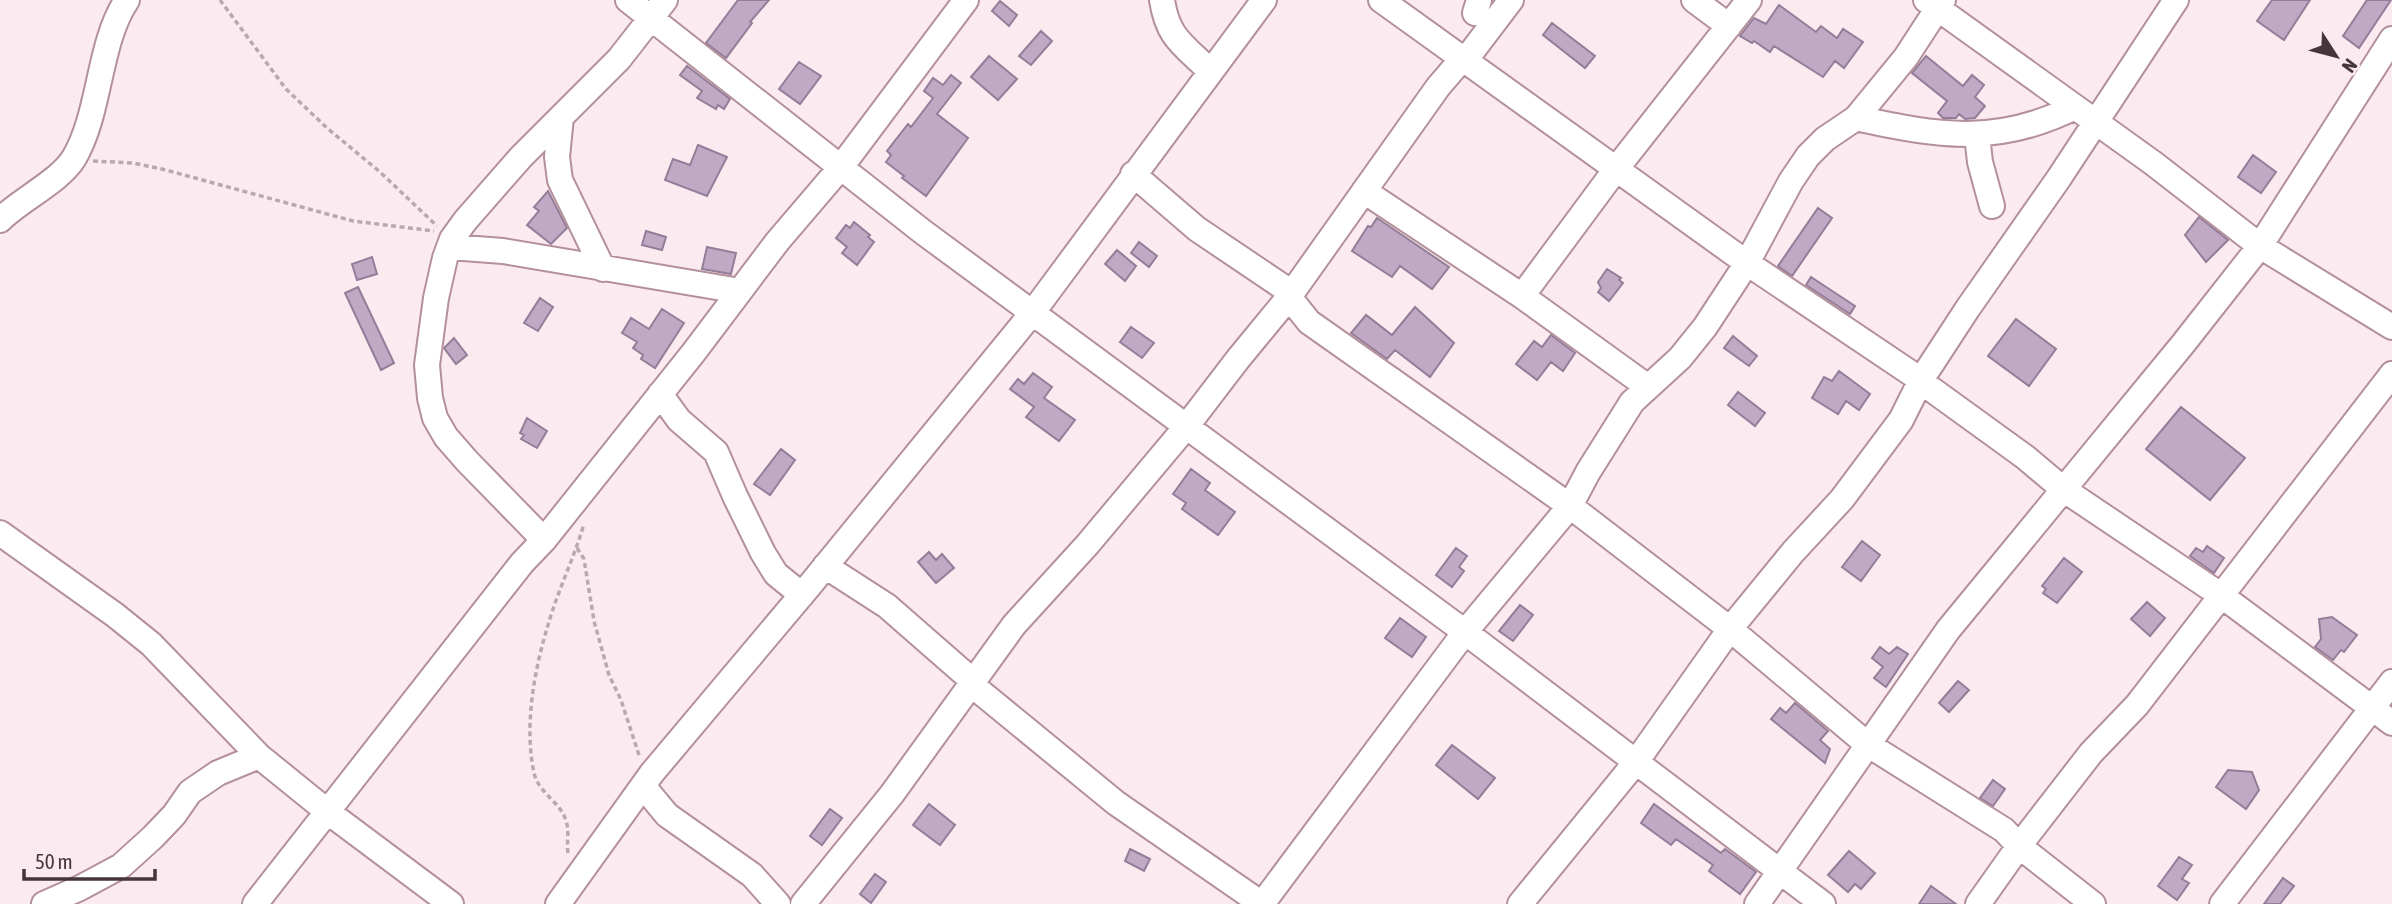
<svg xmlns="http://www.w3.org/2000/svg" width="2392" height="904" font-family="'Asap Condensed',sans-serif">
<rect width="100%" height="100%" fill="#fbebf0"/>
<!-- building -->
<path fill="#c1a9c5" stroke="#937d98" stroke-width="2" d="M738,0H769L750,22L752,23L726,58L706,43Z
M2272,0H2310L2284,40L2257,21Z
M2367,0H2391L2359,48L2343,36Z
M1000,1L1017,15L1009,26L992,11Z
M1779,5L1816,32L1821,26L1837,38L1843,29L1863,42L1844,68L1835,61L1823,77L1774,46L1770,52L1754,41L1752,43L1740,36L1754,18L1766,24Z
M1552,23L1595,56L1585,68L1543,35Z
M1041,31L1052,41L1031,65L1019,56Z
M989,56L1017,79L998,100L971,77Z
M1926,56L1963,86L1972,75L1984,85L1975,97L1985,106L1975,118L1965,119L1959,114L1956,118H1943L1938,113L1947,101L1912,73Z
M799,62L821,76L800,104L779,89Z
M687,66L730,99L724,109L718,105L716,109L697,98L702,91L680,75Z
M951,75L961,83L937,114L968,138L926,196L902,178L904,176L886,162L891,155L887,151L908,124L911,127L933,98L924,91L933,78L943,85Z
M698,145L727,157L707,196L665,180L673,159L690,165Z
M2253,155L2276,172L2261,193L2238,177Z
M548,191L567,228L551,244L527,225L539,211L534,207Z
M1818,208L1832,218L1792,276L1778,266Z
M2199,217L2228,240L2206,262L2185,235Z
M1377,218L1449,267L1432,289L1400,266L1392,277L1352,251L1368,226L1371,227Z
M854,222L870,235L868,237L874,242L857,265L842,253L847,247L836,238L846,225L850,228Z
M646,231L666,237L662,250L642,245Z
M1139,242L1157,256L1149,267L1131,253Z
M707,247L736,253L731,274L702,269Z
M1117,250L1136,266L1125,281L1105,264Z
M372,257L377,274L357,280L352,264Z
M1607,269L1621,278L1619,280L1623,283L1609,301L1598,292L1601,288L1598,282Z
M1811,277L1855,306L1850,314L1806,285Z
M358,287L394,363L381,370L345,293Z
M540,298L553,307L538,331L524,323Z
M1415,307L1454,343L1430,377L1395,350L1387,359L1351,333L1366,315L1392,335Z
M662,309L684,323L655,368L641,359L643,355L633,348L637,342L622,333L631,318L649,329Z
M2016,319L2056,349L2029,386L1988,356Z
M1131,327L1154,343L1142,358L1120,342Z
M1551,335L1575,353L1563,371L1551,362L1537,380L1516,364L1534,341L1542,347Z
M1733,336L1757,356L1749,366L1724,348Z
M454,338L467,355L456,364L444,348Z
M1839,371L1870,394L1859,410L1846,401L1838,414L1812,398L1824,377L1832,381Z
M1033,373L1052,387L1044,398L1075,420L1059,441L1026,417L1034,407L1010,389L1018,379L1024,384Z
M1738,392L1765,413L1755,426L1728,405Z
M2181,407L2245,458L2210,500L2146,449Z
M527,418L547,431L537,448L521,439L524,435L520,433Z
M781,449L795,460L770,495L754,484Z
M1191,469L1210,483L1205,490L1235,512L1218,535L1182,509L1186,503L1173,494Z
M1862,541L1880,555L1861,581L1842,567Z
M2207,546L2224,558L2214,573L2190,556L2196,548L2203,552Z
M1456,548L1467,556L1459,567L1464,571L1452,587L1436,575Z
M929,552L936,560L942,554L954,568L936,583L918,562Z
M2064,558L2082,572L2057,603L2043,593L2046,589L2042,586Z
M2147,602L2165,618L2150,636L2131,619Z
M1520,605L1533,615L1513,641L1499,631Z
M2332,617L2357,635L2344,652L2341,650L2333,660L2315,647L2321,639L2319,619Z
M1400,618L1426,637L1412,657L1385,638Z
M1880,647L1889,654L1897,647L1908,654L1886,687L1874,678L1883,667L1872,658Z
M1958,681L1969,690L1949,712L1939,703Z
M1795,703L1828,731L1820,740L1830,749L1825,763L1771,719L1780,708L1786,713Z
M1452,745L1495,778L1478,799L1436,765Z
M2228,770L2252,772L2259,790L2246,809L2216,787Z
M1993,780L2005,789L1993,806L1980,798Z
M929,804L955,825L940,845L913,825Z
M1654,804L1721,853L1725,849L1756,872L1740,894L1709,871L1713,865L1676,839L1671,845L1641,823Z
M830,809L842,818L822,845L810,836Z
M1130,849L1150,859L1144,871L1125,861Z
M1849,851L1875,873L1861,889L1855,884L1848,892L1828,875Z
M2179,857L2192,865L2182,879L2189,883L2177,900L2158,886Z
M875,874L886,882L871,903L860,894Z
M2283,878L2294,886L2280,904H2264Z
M1931,886L1956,904H1919Z"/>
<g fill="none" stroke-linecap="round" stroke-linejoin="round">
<!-- minor casing -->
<g stroke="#b48f9c" stroke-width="28">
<path id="minor" d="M628,0L923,232L1465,632L1823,904
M1162,0C1168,39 1184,45 1210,71
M1381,0L1747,263L1921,380L1927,386L2025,457L2063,489L2222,596L2392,723
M1694,0L1729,26
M1926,0L2153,163L2260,246L2392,327
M1475,13L1479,0
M561,117L557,157L560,180L603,269
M1856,118C1938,136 1997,146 2075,107
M1977,135L1980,162L1992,206
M1133,174L1197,229L1292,293
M1364,191L1522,296L1648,387
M0,220C20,200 60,181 74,158C101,112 98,43 127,0
M450,247L503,251L740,291
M1522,296L1616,169L1749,0
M1289,297L1309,322L1570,506L1730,629L1867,744L2004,830L2019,846L2093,904
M660,394L679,420L716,452L735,496L763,553L776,574L802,595
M0,533L115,615L151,644L259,756L328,812L451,904
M544,540L467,461L446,437L435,418L430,398L427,365L436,298L445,258L452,239L465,221L521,157L619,59L665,0
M825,566L887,606L974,682
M972,685L1116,803L1262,904
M643,786L667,815L752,875L778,904
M44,904L80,888L121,866L153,837L174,815L190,792L218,773L259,756
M255,904L522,563L544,540L694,352L777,242L841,167L966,0
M558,904L652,773L810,585L1033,312L1264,0
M803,904L892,794L1014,625L1087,545L1186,427L1238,359L1289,297L1438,87L1456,66L1470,54L1511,0
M1262,904L1465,632L1570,506L1588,472L1632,402L1680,358L1705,327L1747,263L1791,181L1808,156L1825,139L1856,118L1906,57L1943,0
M1520,904L1636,762L1730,629L1793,552L1842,499L1901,420L1921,380L1968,308L2059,178L2176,0
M1757,904L1948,630L2183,344L2260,246L2392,39
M1978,904L2019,846L2091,753L2137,705L2392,374
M2222,904L2392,682"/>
</g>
<!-- path -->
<path stroke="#b9a9ae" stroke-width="3.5" stroke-dasharray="5 3.5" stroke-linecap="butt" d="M220,0L286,89L327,128L380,172L437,226
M93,161L133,163L162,169L353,221L434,231
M577,548L584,559L594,621L609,675L621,700L639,755
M568,853C566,843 570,832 566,821C561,802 539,794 534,773C524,726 534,671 548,625C558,590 574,558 584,524"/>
<!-- minor -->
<use href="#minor" stroke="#fff" stroke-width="24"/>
</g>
<!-- north arrow -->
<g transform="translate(2336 56) rotate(126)" stroke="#fbebf0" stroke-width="5" paint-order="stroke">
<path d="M0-5L12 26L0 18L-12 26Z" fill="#46363b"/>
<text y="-10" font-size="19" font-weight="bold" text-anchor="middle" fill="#46363b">N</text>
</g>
<!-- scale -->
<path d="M24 869v10h131v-10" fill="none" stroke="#46363b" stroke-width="3.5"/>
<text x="35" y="869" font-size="21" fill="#46363b" stroke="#fbebf0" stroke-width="5" paint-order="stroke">50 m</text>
</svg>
